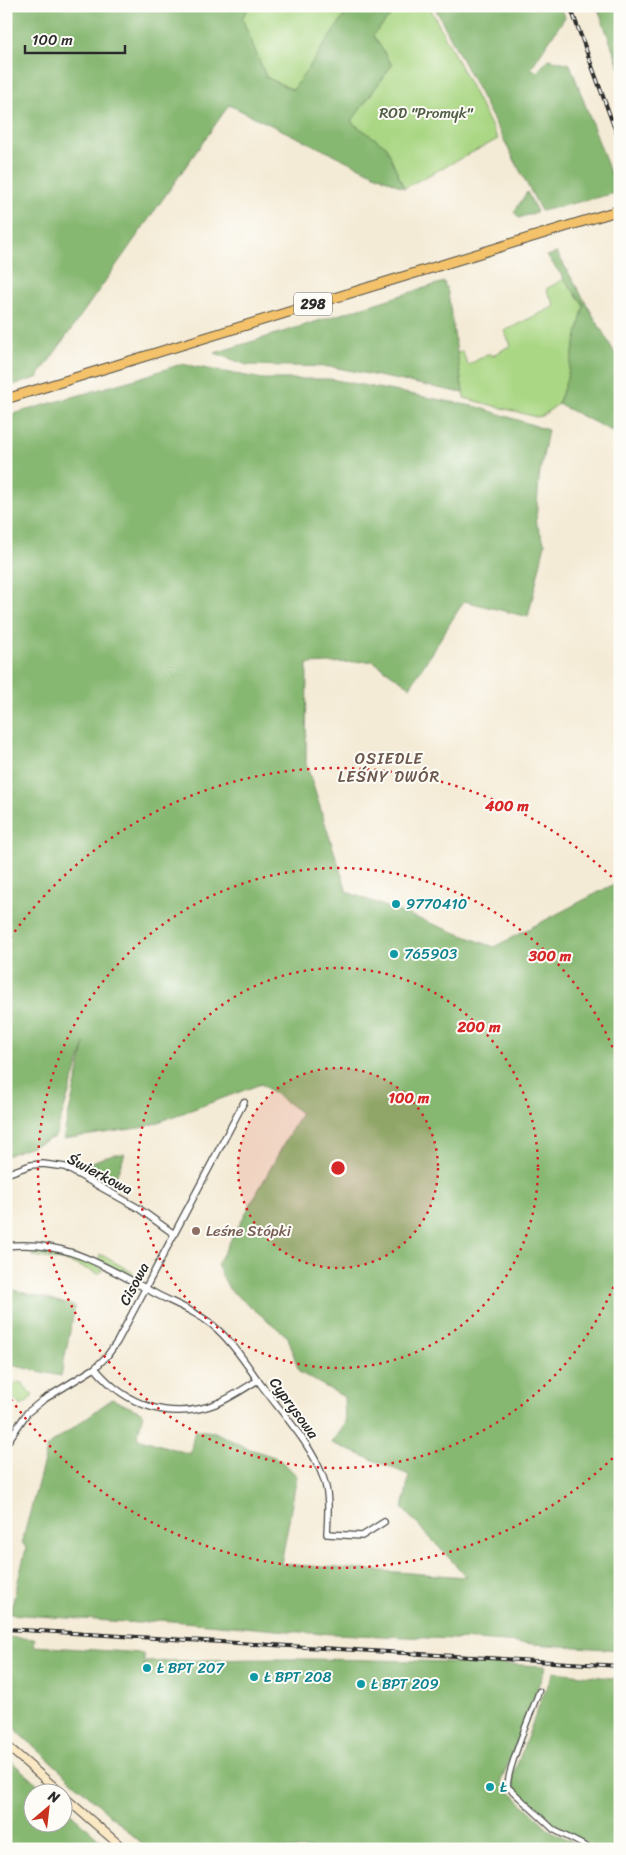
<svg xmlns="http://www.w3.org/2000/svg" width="626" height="1855" font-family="Sriracha,sans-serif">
<rect width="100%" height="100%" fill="#fdfcf7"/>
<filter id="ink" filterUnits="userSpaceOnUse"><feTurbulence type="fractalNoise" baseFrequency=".02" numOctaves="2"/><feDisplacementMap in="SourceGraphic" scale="10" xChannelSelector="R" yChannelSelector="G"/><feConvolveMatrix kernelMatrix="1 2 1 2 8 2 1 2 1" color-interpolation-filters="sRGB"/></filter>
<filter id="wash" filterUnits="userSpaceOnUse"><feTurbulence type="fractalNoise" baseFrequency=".0096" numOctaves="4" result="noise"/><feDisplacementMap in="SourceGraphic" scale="20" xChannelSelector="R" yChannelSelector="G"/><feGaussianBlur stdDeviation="1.12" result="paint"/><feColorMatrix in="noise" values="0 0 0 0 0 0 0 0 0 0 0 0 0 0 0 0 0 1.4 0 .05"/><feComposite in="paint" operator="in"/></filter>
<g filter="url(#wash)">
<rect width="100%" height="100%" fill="#f4ebd6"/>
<!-- green -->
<path fill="#aad784" stroke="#6a8158" d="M250,6H351L294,90L266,77L242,18Z
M400,6H429L498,139L404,188L386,146L351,122L392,65L373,35Z
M564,279L584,305L566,382L558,404L542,416L536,417L464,398L457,353L462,351L468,365L490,353L492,356L511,345L504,331L555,306L546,289Z
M36,1249L75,1256L101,1268L102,1271L99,1274L69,1262L33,1256L34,1251Z
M100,1254L132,1272L135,1275L133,1278L99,1260Z
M18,1382L22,1383L33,1396L22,1406L10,1396L14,1391L11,1388Z"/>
<!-- forest -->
<path fill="#87b872" stroke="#59724e" d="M6,6H250L242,18L266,77L293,90L351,6H400L373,35L392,65L351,122L386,146L404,188L229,105L37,378L6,387Z
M434,6H561L565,17L531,68L537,72L549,59L570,64L611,175L620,177V192L541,211Z
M597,6H620V69Z
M527,192L537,212L519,218L514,212Z
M557,253L620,362V435L558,404L566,382L584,305L547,256Z
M444,282L448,293L463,393L333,367L247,365L215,353Z
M181,364L263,379H330L478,407L548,430L539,478L536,522L545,544L528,617L464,601L410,687L373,661L307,664L306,763L347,892L494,947L620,881V1650L477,1640L312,1633L160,1620L139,1623L10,1614L26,1548L22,1542L48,1446L112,1399L143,1413L137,1438L190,1454L195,1430L215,1432L246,1448L275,1457L286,1465L297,1476L281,1564L467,1577L403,1509L409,1475L332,1443L345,1423L344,1397L299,1372L288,1337L229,1289L217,1265L301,1113L261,1084L145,1127L63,1139L85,1043L55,1137L6,1156V416L139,378Z
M113,1154H125L116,1177L93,1171L84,1165Z
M6,1288L75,1306L61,1376L6,1364Z
M6,1637L35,1639L34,1646L142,1653L144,1657V1666L146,1662C279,1656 413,1660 546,1666L502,1779V1784L551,1831L587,1849H148L6,1721Z
M554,1672L620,1679V1849H599L555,1826L514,1787L513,1776L541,1700Z
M6,1757L47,1792H32V1822H62L63,1806L110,1849H6Z"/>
</g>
<g filter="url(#ink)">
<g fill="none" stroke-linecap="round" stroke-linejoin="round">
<!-- pedestrian casing -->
<g stroke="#494845" stroke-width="7">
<path id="pedestrian" d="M539,1691C533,1709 505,1773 508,1787L554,1830L591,1849"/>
</g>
<!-- minor casing -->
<g stroke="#494845" stroke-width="8">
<path id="minor" d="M6,1174L31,1165L43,1164L65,1167L138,1208L174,1234
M6,1246C67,1239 107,1268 158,1295C178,1305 201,1314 217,1329C235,1345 248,1367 262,1386C283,1414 311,1444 323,1477C330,1496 328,1514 327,1534L362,1536L384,1522
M95,1368C126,1406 171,1422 218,1403C232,1397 245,1388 258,1380
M6,1444L27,1413L43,1400L95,1368L107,1356L117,1342L244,1102"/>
</g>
<!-- secondary casing -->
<g stroke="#494845" stroke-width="10">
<path id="secondary" d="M6,1745L60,1792
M62,1795L124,1849"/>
</g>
<!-- primary casing -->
<g stroke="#494845" stroke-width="11">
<path id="primary" d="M6,399L620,210"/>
</g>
<!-- pedestrian -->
<use href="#pedestrian" stroke="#fff" stroke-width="4.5"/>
<!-- minor -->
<use href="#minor" stroke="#fff" stroke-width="5.5"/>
<!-- secondary -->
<use href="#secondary" stroke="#fae7c3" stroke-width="8"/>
<!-- primary -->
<use href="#primary" stroke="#f3c26a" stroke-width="9"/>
<!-- rail casing -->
<g stroke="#2b2b2b" stroke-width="4">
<path id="rail" d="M570,6L620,143
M6,1629L620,1666"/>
</g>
<!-- rail -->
<use href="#rail" stroke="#fdfcf7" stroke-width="2" stroke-dasharray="5.5" stroke-linecap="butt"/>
</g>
</g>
<!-- distance rings -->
<circle cx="338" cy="1168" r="100" fill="#d62828" fill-opacity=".12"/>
<g fill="none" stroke="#d62828" stroke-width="2.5" stroke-dasharray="2.5 5">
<circle cx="338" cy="1168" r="100"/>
<circle cx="338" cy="1168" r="200"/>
<path d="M619 1273A300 300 0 1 1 619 1063"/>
<path d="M618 1453A400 400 0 0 1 6 1392M6 944A400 400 0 0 1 618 883"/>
</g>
<!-- markers -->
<g fill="#0f9aa8" stroke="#fdfcf7" stroke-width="2">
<circle cx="396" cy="904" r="5"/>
<circle cx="394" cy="954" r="5"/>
<circle cx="147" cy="1668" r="5"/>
<circle cx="254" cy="1677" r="5"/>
<circle cx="361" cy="1684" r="5"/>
<circle cx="490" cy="1787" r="5"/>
</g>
<circle fill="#8d6e63" stroke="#fdfcf7" stroke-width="2" cx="196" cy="1231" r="5"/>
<g text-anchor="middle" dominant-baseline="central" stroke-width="4" stroke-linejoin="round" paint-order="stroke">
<!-- shield labels -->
<rect fill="#fdfcf7" stroke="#6a6a68" stroke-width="1" x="294" y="292.5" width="38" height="23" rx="4"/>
<g font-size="14" font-weight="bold" fill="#2b2b2b">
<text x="313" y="304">298</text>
</g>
<!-- park labels -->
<g font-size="15" fill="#515f46" stroke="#fdfcf7">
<text x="426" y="113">ROD "Promyk"</text>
</g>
<!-- culture labels -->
<g font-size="15" fill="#0d838f" stroke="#fdfcf7" text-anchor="start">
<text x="406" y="904">9770410</text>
<text x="404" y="954">765903</text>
<text x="157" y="1668">Ł BPT 207</text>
<text x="264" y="1677">Ł BPT 208</text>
<text x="371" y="1684">Ł BPT 209</text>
<text x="500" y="1787">Ł</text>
</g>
<!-- street labels -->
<g font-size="15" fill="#2b2b2b" stroke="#fdfcf7">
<text transform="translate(100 1174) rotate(28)">Świerkowa</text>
<text transform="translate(134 1284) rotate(-62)">Cisowa</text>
<text transform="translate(294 1408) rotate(54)">Cyprysowa</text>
</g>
<!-- education labels -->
<g font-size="15" fill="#785e54" stroke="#fdfcf7" text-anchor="start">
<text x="206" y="1231">Leśne Stópki</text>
</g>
<!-- neighbourhood labels -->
<g font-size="16" letter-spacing="1" fill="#6c584d" stroke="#fdfcf7">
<text x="389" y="758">OSIEDLE<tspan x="389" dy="18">LEŚNY DWÓR</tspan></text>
</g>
</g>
<circle cx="338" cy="1168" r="8" fill="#d62828" stroke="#fdfcf7" stroke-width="2.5"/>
<g font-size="15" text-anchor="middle" font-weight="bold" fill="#d62828" stroke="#fdfcf7" stroke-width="4" stroke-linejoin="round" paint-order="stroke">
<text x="507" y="811">400 m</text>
<text x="550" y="961">300 m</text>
<text x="479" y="1032">200 m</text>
<text x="409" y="1103">100 m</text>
</g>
<!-- margin -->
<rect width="626" height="1855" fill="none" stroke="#fdfcf7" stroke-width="25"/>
<!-- north arrow -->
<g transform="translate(48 1808) rotate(28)"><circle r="24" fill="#fdfcf7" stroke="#a9a8a5"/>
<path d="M0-4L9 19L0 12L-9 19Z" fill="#c8321e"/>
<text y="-8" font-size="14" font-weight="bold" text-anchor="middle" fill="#2b2b2b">N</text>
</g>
<!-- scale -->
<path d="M25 45v8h100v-8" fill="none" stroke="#2b2b2b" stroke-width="2.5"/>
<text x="32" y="45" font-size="15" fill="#2b2b2b" stroke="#fdfcf7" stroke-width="4" paint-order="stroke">100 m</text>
</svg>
